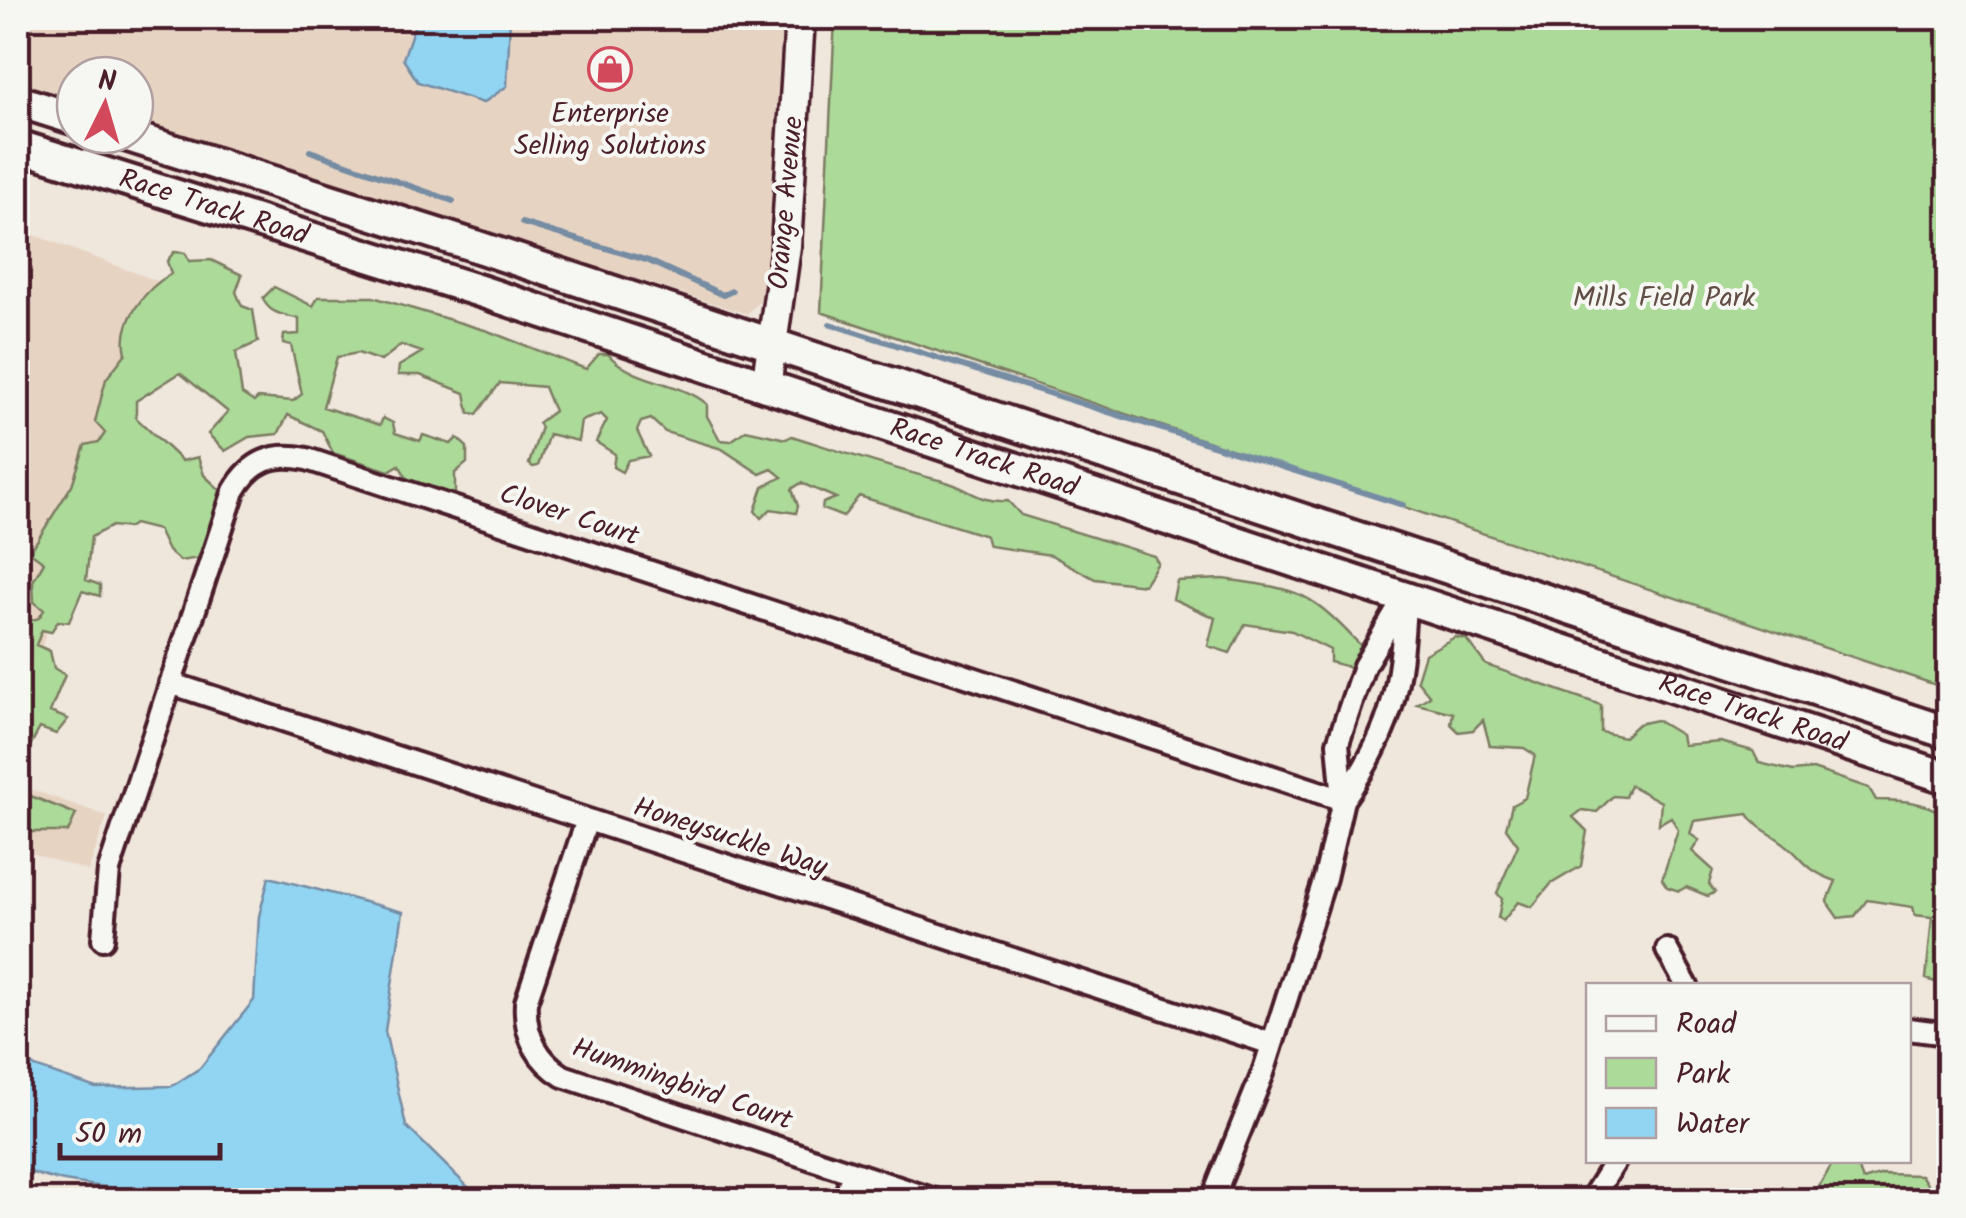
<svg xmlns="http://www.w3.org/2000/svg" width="1966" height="1218" font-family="Kalam,sans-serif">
<rect width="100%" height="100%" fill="#efe6dc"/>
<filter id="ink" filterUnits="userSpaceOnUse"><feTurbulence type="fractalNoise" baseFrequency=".01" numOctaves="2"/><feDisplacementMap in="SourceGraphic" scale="20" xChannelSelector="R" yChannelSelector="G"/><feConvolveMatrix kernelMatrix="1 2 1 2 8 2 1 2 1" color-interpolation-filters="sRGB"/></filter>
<g filter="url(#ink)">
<!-- built -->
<path fill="#e7d3c2" d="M18,18H782L765,295L747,314L135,121V75H75V102L18,83Z
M18,229L160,282L18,719Z
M18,785L107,816L88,871L18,849Z"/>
<!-- green -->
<path fill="#acda99" stroke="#7b7c62" stroke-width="2.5" d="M835,18H1948V689L821,312Z
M174,252L185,253L189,261L211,260L242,275L236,292L242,306L253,310L258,342L236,352L242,394L254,402L258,398L293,401L302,394L291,345L283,343L284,335L299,334V319C285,315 268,314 263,298L274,287L313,306L318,297H373L488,331L586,369L599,354H608C633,383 678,380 707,404V416L720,440L731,441L746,430L786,439L792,436C842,452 892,469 943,481C970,488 977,503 1008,501L1021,515L1154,556L1158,563L1144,585L1095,579L1051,555L989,546L986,536L859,496L843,517L822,509L823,503L836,498L801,483L792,489L798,506L796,513L771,509L761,518L755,511L763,487L782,477L772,469L760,474L722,449L665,432L651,419L641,422L637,431L649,456L628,460L622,472L613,467L615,454L596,442L607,420L601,414L581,421L578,441L549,434L538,466L533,467L529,464L541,427L538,423L554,411L544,387L500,383L477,414L469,413L465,393L420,375H398L399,366L422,352L401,345L381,361L358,353L337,357L323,407L380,425L383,418L393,423L395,433L420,441L423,435L451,444L457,438L467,447V463L455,473V496L408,480L399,465L389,471L333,453L322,431L288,415L278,434L249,437L225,451L208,434L228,412L180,373L136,401V418L182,461L198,457L204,475L220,490L200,558L180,561L168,551L158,530L134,524L128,528L112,526L91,537L86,580L100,585V596L82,591L69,622L58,621L51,632L42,630L36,645L50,651L54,668L65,675L50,712L68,719L56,734L40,728L18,768V640L23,623L39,618L44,610L34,602L33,581L44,562L30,552L72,485L85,445L99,442L105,433L95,422L106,379L126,353C118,322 146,288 171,274L167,261Z
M1223,579C1300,590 1308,589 1362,647L1353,668L1330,662V650L1292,631L1245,624L1230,653L1208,646L1215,618L1173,599L1177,581Z
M1455,637L1466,639L1486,665L1601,705V732L1624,737L1638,724L1656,720L1681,735L1683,745L1721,742L1753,751L1759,763L1793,771L1813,769L1869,788L1876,800C1900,800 1930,801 1948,819V966L1935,982L1926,979L1932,917L1915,915L1913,907L1867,900L1855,916L1838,918L1827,902L1836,881C1801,869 1804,856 1778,839C1764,829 1758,829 1748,814L1694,821L1690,834L1699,840L1692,851L1713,870L1709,884L1715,892L1708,896L1686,887L1679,891L1667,887L1662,879L1678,830L1671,817L1659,824L1661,802L1630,785L1625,797L1613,796L1597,812L1582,810L1573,817L1587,831L1581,866L1551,884L1532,907L1518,902L1503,921L1498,918L1502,899L1497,893L1518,845L1506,828L1512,805L1525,798L1535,755L1524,748L1490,746L1483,720L1473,730L1459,732L1451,724L1453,713L1417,704L1430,696L1417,680L1425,654Z
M18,791L76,814L68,832H31L18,812Z
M1834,1161H1856L1863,1180L1883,1174L1921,1175L1929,1187L1948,1190V1200L1766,1199L1783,1187L1795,1197L1816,1191Z"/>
<!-- water -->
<path fill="#91d5f3" stroke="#758ca3" stroke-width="2.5" d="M417,18H510L507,86L483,103L418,82L403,59Z
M269,877L403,912L385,1031L406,1126L473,1192L491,1200H167C119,1183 65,1189 18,1167V1055L35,1067L96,1088L172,1086L200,1068L254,1000L259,916Z"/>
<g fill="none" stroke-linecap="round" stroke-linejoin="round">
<!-- stream -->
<path stroke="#758ca3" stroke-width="6" d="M310,151L453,201
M522,223L649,261L723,295L732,291
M830,324L1403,505"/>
<!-- street casing -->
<g stroke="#4a1f2b" stroke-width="28">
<path id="street" d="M170,683L1272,1044
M1343,800C1393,730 1401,686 1405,602
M587,820L526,1002C524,1034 536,1059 563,1076L935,1200
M103,939L109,870L234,491C251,461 273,452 307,459L1343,800
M1667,950L1687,986
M1908,1029L1948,1034
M844,1200L853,1173
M1212,1200L1263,1073L1325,878L1343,800L1338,743L1364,666L1405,597
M1591,1200L1616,1160"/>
</g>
<!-- secondary casing -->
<g stroke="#4a1f2b" stroke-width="35">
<path id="secondary" d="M766,387L786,246L800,18"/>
</g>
<!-- primary casing -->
<g stroke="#4a1f2b" stroke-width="38">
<g id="primary">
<path d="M18,101L75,119"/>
<path d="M125,135L475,246L1948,733"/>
<path id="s1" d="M18,146L480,291L1948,778"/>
</g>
</g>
<!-- street -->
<use href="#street" stroke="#f6f6f2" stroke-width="20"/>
<!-- secondary -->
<use href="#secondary" stroke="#f6f6f2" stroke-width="28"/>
<!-- primary -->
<use href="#primary" stroke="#f6f6f2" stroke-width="30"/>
</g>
</g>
<!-- icons -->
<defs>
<g id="shop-ring" transform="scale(2.25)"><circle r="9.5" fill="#f6f6f2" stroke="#d1495b" stroke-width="1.5"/><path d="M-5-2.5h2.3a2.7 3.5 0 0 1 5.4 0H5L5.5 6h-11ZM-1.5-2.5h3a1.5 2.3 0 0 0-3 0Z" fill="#d1495b"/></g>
</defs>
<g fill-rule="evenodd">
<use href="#shop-ring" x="610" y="69"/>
</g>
<g text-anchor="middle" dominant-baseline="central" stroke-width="8" stroke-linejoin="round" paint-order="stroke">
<!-- poi labels -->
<g font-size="28" fill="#4a1f2b" stroke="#f6f6f2">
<text x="610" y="114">Enterprise<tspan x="610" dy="32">Selling Solutions</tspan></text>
</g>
<!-- street labels -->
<g font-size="28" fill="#4a1f2b" stroke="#f6f6f2">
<text transform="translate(787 203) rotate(-85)">Orange Avenue</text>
<text stroke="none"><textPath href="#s1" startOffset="205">Race Track Road</textPath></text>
<text stroke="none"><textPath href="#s1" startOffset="1015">Race Track Road</textPath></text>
<text transform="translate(569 516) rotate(18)">Clover Court</text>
<text stroke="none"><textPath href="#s1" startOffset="1825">Race Track Road</textPath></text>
<text transform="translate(730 838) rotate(18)">Honeysuckle Way</text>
<text transform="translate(682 1085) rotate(19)">Hummingbird Court</text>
</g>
<!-- park labels -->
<g font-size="28" fill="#624e46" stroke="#f6f6f2">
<text x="1664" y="298">Mills Field Park</text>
</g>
</g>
<!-- margin -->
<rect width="1966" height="1218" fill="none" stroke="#f6f6f2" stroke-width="60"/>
<rect x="30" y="30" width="1906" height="1158" fill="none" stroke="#4a1f2b" stroke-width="4" filter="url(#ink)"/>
<!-- legend -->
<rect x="1586" y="983" width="325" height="180" fill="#f6f6f2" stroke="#b1a0a2" stroke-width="2.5"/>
<rect x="1606" y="1016" width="50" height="15" fill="#f6f6f2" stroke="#b1a0a2" stroke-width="2.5"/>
<text x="1676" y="1033" font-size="30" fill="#4a1f2b">Road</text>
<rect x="1606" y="1058" width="50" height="30" fill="#acda99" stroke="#b1a0a2" stroke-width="2.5"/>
<text x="1676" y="1083" font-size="30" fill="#4a1f2b">Park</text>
<rect x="1606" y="1108" width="50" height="30" fill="#91d5f3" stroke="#b1a0a2" stroke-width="2.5"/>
<text x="1676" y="1133" font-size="30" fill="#4a1f2b">Water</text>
<!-- north arrow -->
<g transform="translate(105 105) rotate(5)"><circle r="48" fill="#f6f6f2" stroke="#b1a0a2" stroke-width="2.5"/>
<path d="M0-8L18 38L0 25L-18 38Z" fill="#d1495b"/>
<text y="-15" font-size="28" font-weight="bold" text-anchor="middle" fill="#4a1f2b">N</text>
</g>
<!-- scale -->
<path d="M60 1143v15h160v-15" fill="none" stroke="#4a1f2b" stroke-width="5"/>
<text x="75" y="1143" font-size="30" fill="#4a1f2b" stroke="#f6f6f2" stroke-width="8" paint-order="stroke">50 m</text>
</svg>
